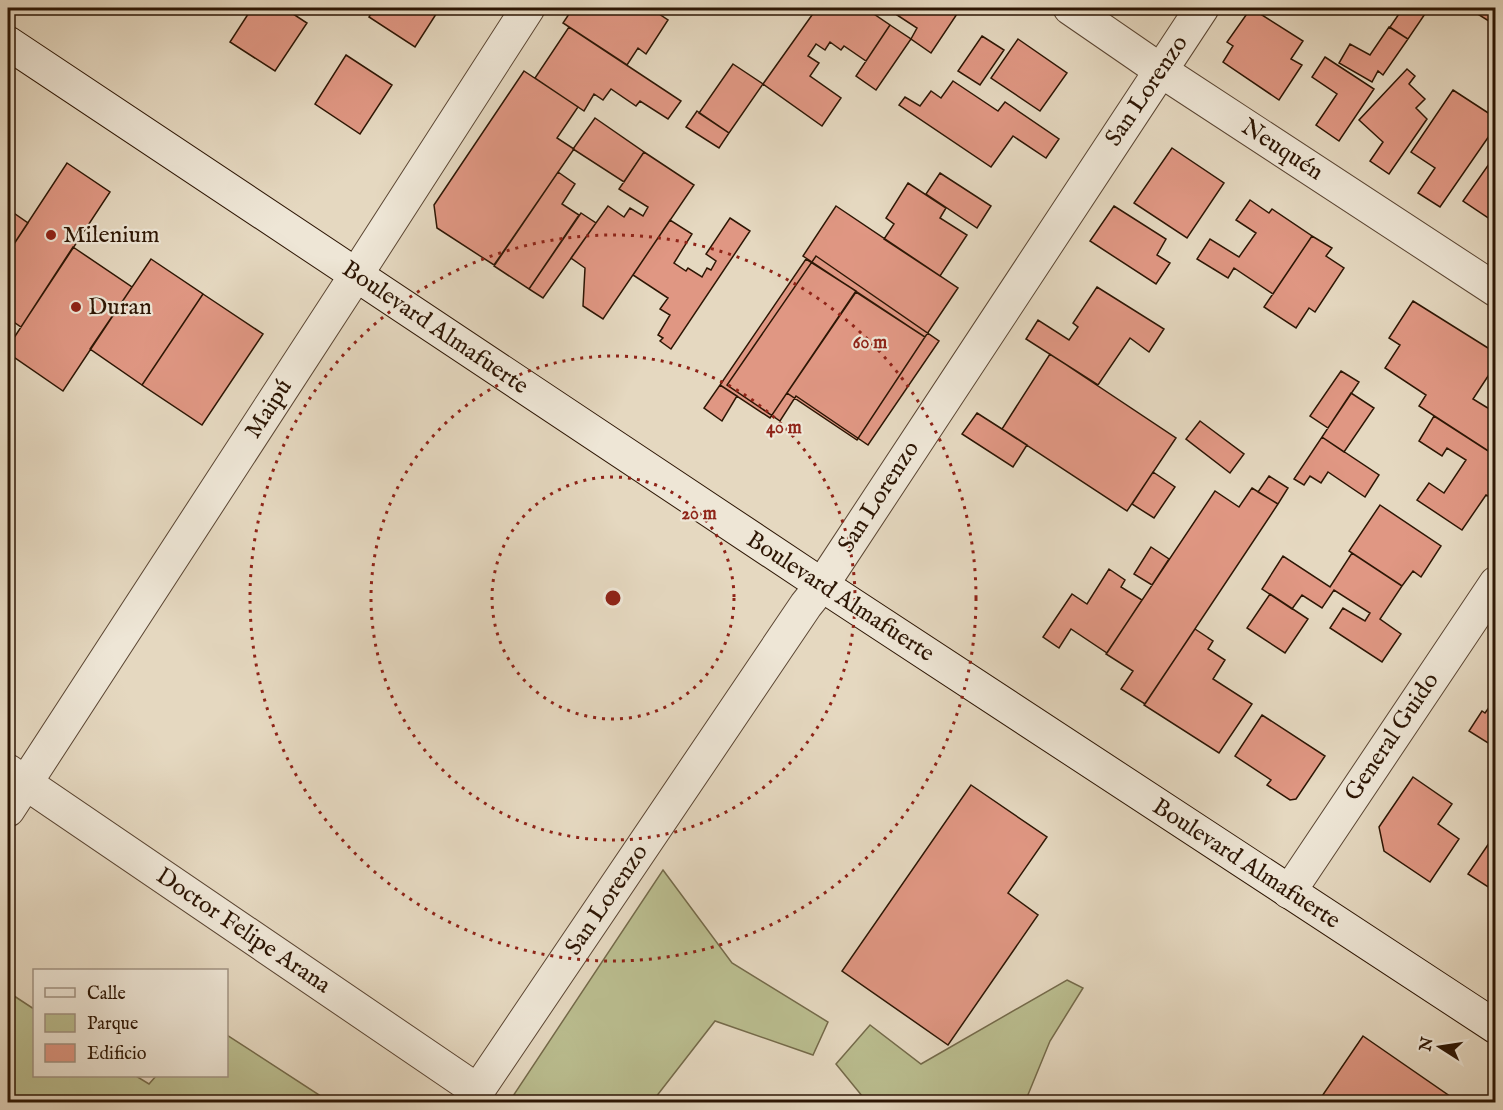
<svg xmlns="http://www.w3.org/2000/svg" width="1503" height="1110" font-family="'IM FELL English',serif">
<rect width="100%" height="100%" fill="#e5d8c0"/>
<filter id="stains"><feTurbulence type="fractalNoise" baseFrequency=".00333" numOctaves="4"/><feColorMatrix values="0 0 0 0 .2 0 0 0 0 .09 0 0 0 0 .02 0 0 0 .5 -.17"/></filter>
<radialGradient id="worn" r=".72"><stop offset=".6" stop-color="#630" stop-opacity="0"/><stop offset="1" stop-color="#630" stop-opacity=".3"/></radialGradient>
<!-- green -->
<path fill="#babd8f" stroke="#746a4a" stroke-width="1.5" d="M663,870L732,963L828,1022L813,1055L715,1021L652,1102H509Z
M1067,980L1083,988L1050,1041L1025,1102H867L836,1064L870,1025L921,1064Z
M8,992L34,1009V1076H136L149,1084L156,1076H226L227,1035L330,1102H8Z"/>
<!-- building -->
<path fill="#e09783" stroke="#2d1604" stroke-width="1.5" d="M252,8H284L307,23L275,71L230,42Z
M375,8H440L415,47L369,17Z
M573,8H650L668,20L646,54L638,48L627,65L563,23Z
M817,8H869L868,10L890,25L866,61L844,46L841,50L830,42L825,50L816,44L808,56L819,63L810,76L841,98L822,126L763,84Z
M902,8H961L931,53L911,39L917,28L897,15Z
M1251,8L1303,41L1291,59L1302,65L1279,100L1223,62L1233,46L1227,42Z
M1403,8H1429L1408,39L1390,27Z
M1468,8H1496V18L1492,23Z
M890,25L911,39L876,90L856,76Z
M569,27L681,101L668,119L640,101L636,106L611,89L603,100L594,94L584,111L535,78Z
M1389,27L1408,39L1383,75L1378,71L1372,82L1339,63L1350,44L1370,55Z
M982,36L1004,50L980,85L958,71Z
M1018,39L1067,73L1040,111L991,78Z
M346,55L392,85L360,134L315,104Z
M1325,57L1374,89L1339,141L1316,125L1337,94L1312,77Z
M733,64L763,84L729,133L699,113Z
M1407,69L1415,76L1409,84L1425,99L1416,108L1427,119L1389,174L1370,161L1383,142L1359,120Z
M524,71L578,107L557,138L574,149L494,265L437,228L434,205Z
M953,81L998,111L1005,102L1059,139L1046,158L1013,136L991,167L899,105L905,97L920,106L931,91L941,98Z
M1453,90L1496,118V126L1440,207L1418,193L1435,168L1411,152Z
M697,111L729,133L719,148L686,127Z
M595,118L644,152L624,182L573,149Z
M1172,148L1224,183L1187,238L1134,203Z
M644,152L694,185L603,319L583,306L585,268L571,258L608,206L624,217L630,208L643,216L648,207L619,189Z
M1496,154V223L1463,201Z
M67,163L110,192L21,327L8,318V253Z
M558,172L575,184L562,204L579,215L529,289L494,266Z
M940,173L991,206L977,228L926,194Z
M908,183L946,208L940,218L967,235L940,276L884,239L894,224L886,218Z
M1250,200L1269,213L1272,209L1312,236L1273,294L1234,268L1228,278L1197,259L1210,239L1239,257L1256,233L1236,220Z
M836,206L958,288L925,337L803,256Z
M1114,206L1166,239L1157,255L1170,263L1156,284L1090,241Z
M8,209L28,223L8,253Z
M581,213L596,223L543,298L529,289Z
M730,218L750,231L671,349L660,341L663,338L658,335L670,315L660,309L668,298L633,275L670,220L692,234L674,263L686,271L688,268L702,277L707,268L711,270L716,261L706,254Z
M1312,236L1332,248L1326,256L1344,268L1315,312L1309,308L1296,328L1264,307Z
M73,247L132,287L63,391L8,353V347Z
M816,256L939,341L868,445L796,396L780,421L727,385Z
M151,259L203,294L142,385L90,349Z
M806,259L856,291L770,418L720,385Z
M1097,287L1164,329L1149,352L1130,338L1098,385L1026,339L1038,320L1069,340L1078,327L1073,323Z
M856,292L925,337L857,440L787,393Z
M203,294L263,334L202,425L142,385Z
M1413,301L1496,353V364L1473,399L1496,413V456L1419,406L1426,395L1385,368L1400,345L1389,338Z
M1050,354L1176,438L1127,511L1002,429Z
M1341,371L1359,382L1328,428L1310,416Z
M720,385L737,396L722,421L704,408Z
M1351,393L1374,408L1344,452L1322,437Z
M977,413L1027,445L1013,467L962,434Z
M1434,416L1496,456V500L1486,495L1462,530L1417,500L1429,483L1444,493L1466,460L1447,448L1442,456L1419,441Z
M1200,421L1244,454L1230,473L1186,439Z
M1322,437L1379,475L1365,497L1328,472L1321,483L1310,476L1304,485L1294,479Z
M1153,472L1175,487L1154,518L1132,504Z
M1269,476L1288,488L1278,504L1258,492Z
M1252,488L1278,504L1145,704L1121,689L1133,671L1106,654L1215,491L1239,507Z
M1380,505L1441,546L1421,577L1413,571L1402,586L1349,551Z
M1151,547L1169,559L1152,585L1134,574Z
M1352,553L1402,586L1380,619L1401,634L1382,662L1330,628L1343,608L1365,621L1370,613L1334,590L1322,608L1302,595L1292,609L1262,589L1283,556L1330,587Z
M1109,569L1125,580L1121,587L1142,600L1107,653L1071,629L1059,648L1043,637L1072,594L1087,604Z
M1270,594L1308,619L1285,653L1247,628Z
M1195,629L1213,641L1208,649L1225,660L1213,679L1252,704L1219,753L1144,705Z
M1496,698V748L1469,731L1482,711L1485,713Z
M1262,715L1325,756L1296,799L1290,800L1267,785L1271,780L1235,756Z
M1413,777L1452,804L1438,824L1459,839L1430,882L1384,851L1379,827Z
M971,785L1047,837L1008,893L1038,915L948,1045L842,971Z
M1496,833V892L1468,874Z
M1363,1036L1454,1099L1452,1102H1318Z"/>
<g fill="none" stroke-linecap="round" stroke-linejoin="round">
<!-- minor casing -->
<g stroke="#5b4633" stroke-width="35">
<path id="minor" d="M1070,8L1160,70L1496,290
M8,771L478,1091
M8,810L356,275L528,8
M1289,892L1496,583
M470,1102L806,605L822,585L1202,8"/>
</g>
<!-- secondary casing -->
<g stroke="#2d1604" stroke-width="35">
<path id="secondary" d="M8,43L822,585L1496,1027"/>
</g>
<!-- minor -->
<use href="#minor" stroke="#eee6d6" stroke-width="33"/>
<!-- secondary -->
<use href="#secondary" stroke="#eee6d6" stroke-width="33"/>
</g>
<!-- distance rings -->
<g fill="none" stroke="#8f2418" stroke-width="3" stroke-dasharray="3 6">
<circle cx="613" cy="598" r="121"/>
<circle cx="613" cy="598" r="242"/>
<circle cx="613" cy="598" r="363"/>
</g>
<!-- markers -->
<g fill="#8f2418" stroke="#eee6d6" stroke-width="2">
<circle cx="51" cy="235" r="6"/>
<circle cx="76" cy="307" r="6"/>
</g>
<g text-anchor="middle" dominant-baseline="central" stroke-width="4.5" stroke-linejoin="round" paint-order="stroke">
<!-- street labels -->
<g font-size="24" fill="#2d1604" stroke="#eee6d6">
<text transform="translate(1147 91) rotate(-56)">San Lorenzo</text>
<text transform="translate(1282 150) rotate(33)">Neuquén</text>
<text transform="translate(435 328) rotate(34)">Boulevard Almafuerte</text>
<text transform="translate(269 409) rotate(-57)">Maipú</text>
<text transform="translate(879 497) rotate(-57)">San Lorenzo</text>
<text transform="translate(840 597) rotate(33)">Boulevard Almafuerte</text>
<text transform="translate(1392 737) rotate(-56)">General Guido</text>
<text transform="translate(1246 864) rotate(33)">Boulevard Almafuerte</text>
<text transform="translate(607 900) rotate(-56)">San Lorenzo</text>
<text transform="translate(243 931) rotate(34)">Doctor Felipe Arana</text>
</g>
<!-- poi labels -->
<g font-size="24" fill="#2d1604" stroke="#eee6d6" text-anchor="start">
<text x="63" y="235">Milenium</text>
<text x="88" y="307">Duran</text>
</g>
</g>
<circle cx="613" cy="598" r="9" fill="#8f2418" stroke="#eee6d6" stroke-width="3"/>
<g font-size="18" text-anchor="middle" font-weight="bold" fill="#8f2418" stroke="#eee6d6" stroke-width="4.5" stroke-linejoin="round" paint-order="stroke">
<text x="870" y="348">60 m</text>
<text x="784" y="433">40 m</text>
<text x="699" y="519">20 m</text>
</g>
<!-- margin -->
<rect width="1503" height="1110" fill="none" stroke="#e5d8c0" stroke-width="30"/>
<rect x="9" y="9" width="1485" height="1092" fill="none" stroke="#2d1604" stroke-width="3"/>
<rect x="15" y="15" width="1473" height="1080" fill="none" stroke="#2d1604" stroke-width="1.5"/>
<!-- legend -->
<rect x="33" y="969" width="195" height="108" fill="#eee6d6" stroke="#a19382" stroke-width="1.5"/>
<rect x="45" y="988" width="30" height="9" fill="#eee6d6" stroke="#a19382" stroke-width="1.5"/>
<text x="87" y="999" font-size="18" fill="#2d1604">Calle</text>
<rect x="45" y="1014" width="30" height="18" fill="#babd8f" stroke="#a19382" stroke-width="1.5"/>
<text x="87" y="1029" font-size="18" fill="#2d1604">Parque</text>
<rect x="45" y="1044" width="30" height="18" fill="#e09783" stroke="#a19382" stroke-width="1.5"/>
<text x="87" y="1059" font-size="18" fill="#2d1604">Edificio</text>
<!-- north arrow -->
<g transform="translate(1440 1047) rotate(282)" stroke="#eee6d6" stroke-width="4.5" paint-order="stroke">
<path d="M0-4.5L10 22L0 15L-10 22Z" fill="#2d1604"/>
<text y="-9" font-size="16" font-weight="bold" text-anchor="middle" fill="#2d1604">N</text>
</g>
<rect width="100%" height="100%" filter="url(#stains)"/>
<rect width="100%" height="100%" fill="url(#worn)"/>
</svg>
